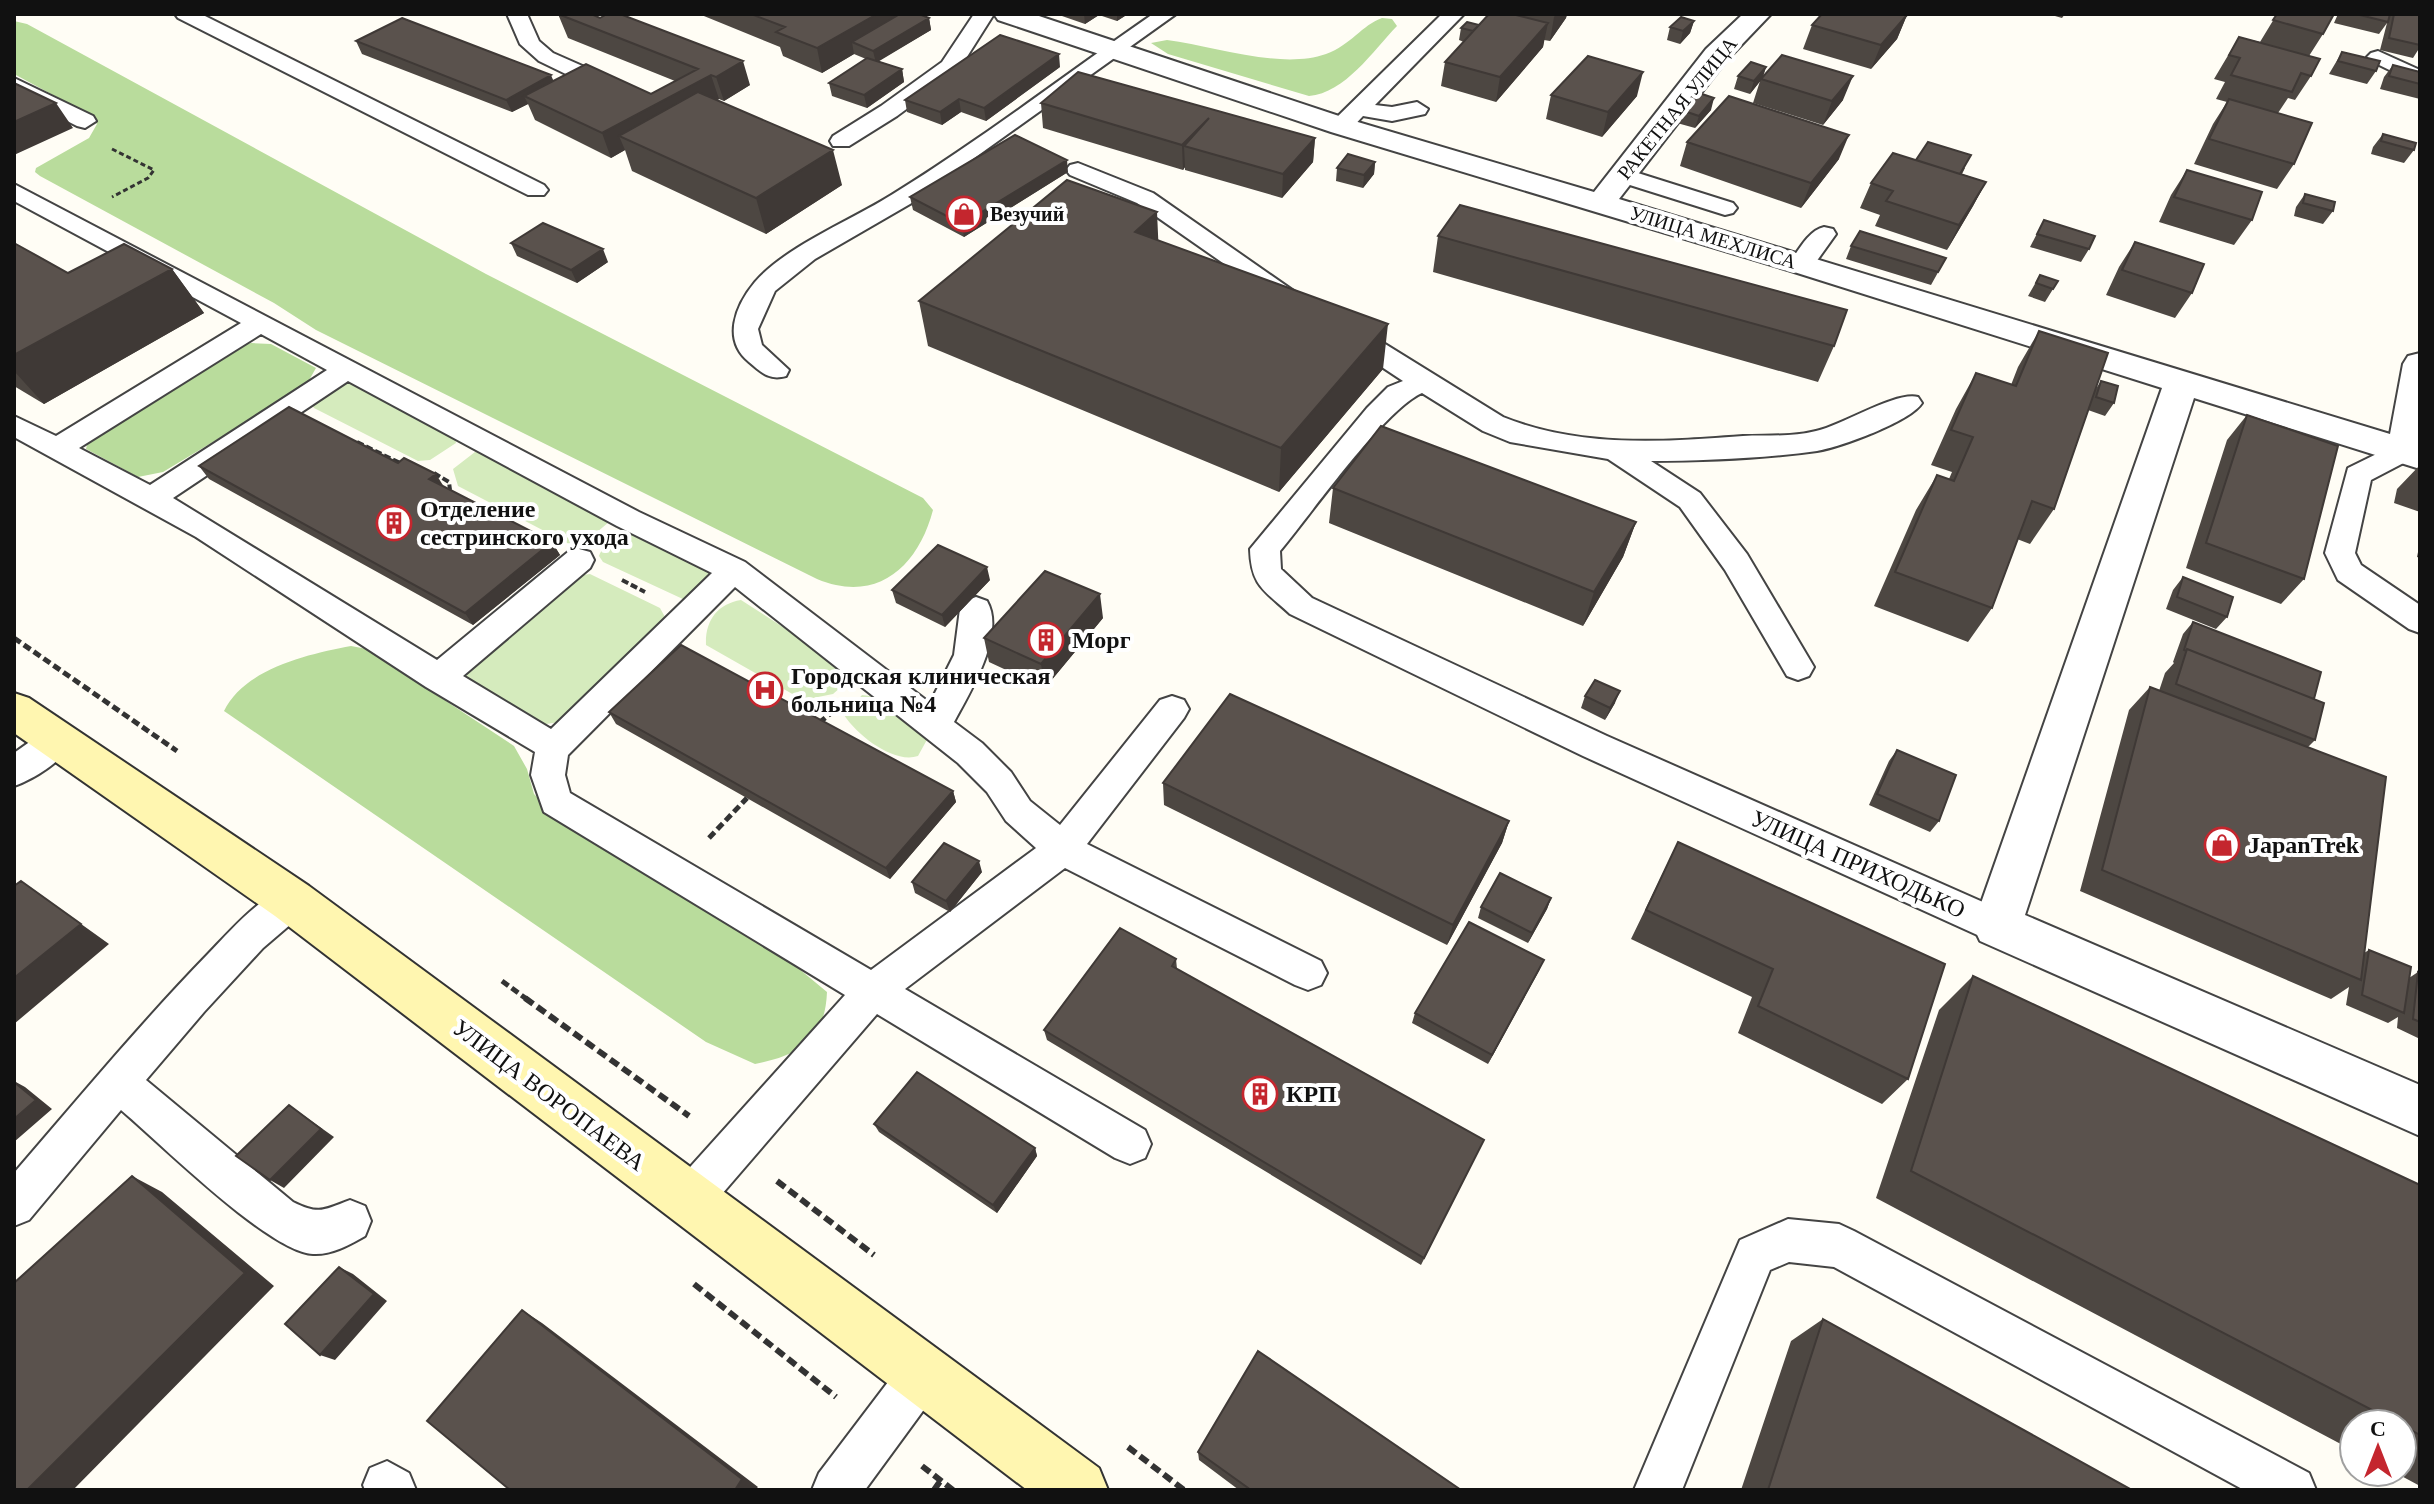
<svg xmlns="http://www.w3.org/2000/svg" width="2434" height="1504" font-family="Georgia,serif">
<rect width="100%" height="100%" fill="#fffdf5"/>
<!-- green -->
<path fill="#d5ebbd" d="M343,381L352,382L454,434L456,443L430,460L418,461L314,408L311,403Z
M475,452L489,453L608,514L609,522L584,543L573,546L458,486L453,469Z
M632,530L711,566L714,575L685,600L603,562L599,556C604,543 620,533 632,530Z
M590,574L660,608L665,617L663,626L560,722L539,725L465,681V673L576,576Z
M741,600L848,669L849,680L833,694L803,700L706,645C705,621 717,604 741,600Z
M862,695L878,697L929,736L918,756C894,764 858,736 844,715Z"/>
<!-- forest -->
<path fill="#b9dc9c" d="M1382,18L1392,19L1397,26C1373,51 1345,93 1309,96L1168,54L1151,43L1167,40C1214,46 1281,70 1326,54C1351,45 1362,25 1382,18Z
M14,21L27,24L486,274L923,498L933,510C918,567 877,604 817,579L316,330L274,303L40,176L35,172L36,168L89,138L97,124L90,115L14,74Z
M251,343L271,344L316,368L308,382L296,392L163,472L138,477L86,449L88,441L238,346Z
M351,646L367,649L514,746L527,769L534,794L565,826L792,963L827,992C825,1041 799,1055 755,1064L706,1042L224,711C244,669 308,654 351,646Z"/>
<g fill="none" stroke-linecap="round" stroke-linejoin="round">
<!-- service casing -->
<g stroke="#444" stroke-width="4">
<path id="service" d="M175,14H201L544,185L548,190L544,195H528L178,18Z
M507,14H527L539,41L553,53L621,83L624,88L613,95L605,93L539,61L520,44Z
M974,14H994L958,71L897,116L849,146H833L830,141L833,136L881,106L942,62Z
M1153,14H1176L910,204L815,259L775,291L758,329L762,345L789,370L786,376C769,381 761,372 749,362C722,340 735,306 755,282C786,246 852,220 893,194C982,139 1066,74 1153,14Z
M1442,14H1464L1375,105L1392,107L1417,102L1428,109L1425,114L1392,121L1363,116L1349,131H1333L1330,126L1333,121Z
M2378,51L2420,70V85L2371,61L2367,57L2371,53Z
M14,78L93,116L96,121L85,128L77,126L14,94Z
M1078,163L1153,193L1308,301L1304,307H1286L1137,203L1070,175L1066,170L1070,165Z
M1622,168L1733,203L1737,208L1733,213L1725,215L1614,180L1610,175L1614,170Z
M14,184L639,512L745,562L930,703L954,655L960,609L965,601L976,597L987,601C1006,634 970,692 954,722L982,743L1011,772L1030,801L1060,825L1160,700L1172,696L1184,700L1189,709L1184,718L1087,844L1321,961L1327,973L1321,985L1308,990L1295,985L1065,868L905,989L1145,1130L1151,1144L1145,1158L1130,1164L1115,1158L877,1014L703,1216L688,1222L673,1216L667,1201L673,1186L845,995L544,812L531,775L535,752L426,687L196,537L14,437V416L56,436L241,323L14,201ZM261,334L327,370L150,485L79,448ZM348,381L617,526L712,573L551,729L463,676L590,568L594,560L590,552L579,549L568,552L437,660L173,498ZM735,587L958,763L987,792L1006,821L1036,848L871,970L570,793L565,775L568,755Z
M1824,227L1833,229L1836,234L1811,269H1793L1789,264C1798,251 1809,230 1824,227Z
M1347,324L1356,326L1503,417C1579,448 1663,442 1743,436C1767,435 1793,437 1816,431C1843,425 1896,391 1918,397L1922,403C1910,422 1840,447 1817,451C1767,458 1702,461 1651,461L1700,493L1747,554L1814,667L1809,676L1798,680L1787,676L1725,570L1680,507L1608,459L1510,442L1483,431L1422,393C1384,410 1311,514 1280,551L1281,569L1312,598L1607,736L2010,914L2016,926L2010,938L1997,942L1984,938L1583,756L1290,614C1264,590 1251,586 1250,549L1367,408L1388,387L1403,381L1338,338L1334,332L1338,326Z
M2405,440L2415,443L2419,450L2415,457L2371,480L2355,553L2361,565L2420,605V633L2409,629L2338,580L2325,553L2348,468Z
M57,727L69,731L74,741C64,760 34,779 14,786V753L45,731Z
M292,885L305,890L310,901L305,912L263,948L204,1012L146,1080L293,1202C319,1215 324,1210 350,1200L365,1206L371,1221L365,1236C349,1245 332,1255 313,1254C270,1253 158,1141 121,1110L29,1220L14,1226V1173C78,1099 140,1024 208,954C232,929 259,897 292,885Z
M1788,1219L1839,1224L1854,1231L2309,1473L2316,1490H2244L1834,1267L1789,1262L1770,1270L1682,1490H1634L1740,1240Z
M923,1350L939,1357L946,1373L939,1389L865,1490H812L819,1473L907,1357Z
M387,1461L409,1473L416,1490H365L363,1485L370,1468Z"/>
</g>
<!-- minor casing -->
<g stroke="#444" stroke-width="4">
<path id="minor" d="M994,14H1033L1351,120L1594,192L1706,49L1743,14H1771L1726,61L1619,199L2390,434L2403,364L2408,356L2420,353V469L2194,398L2025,915L2420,1085V1136L1980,941L1973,926L2162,388L1791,271L1331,132L998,20Z"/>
</g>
<!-- secondary casing -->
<g stroke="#333" stroke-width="4">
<path id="secondary" d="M14,693L29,698L309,886L1099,1468L1108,1490H1027L275,916L14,733Z"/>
</g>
<!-- path-far3 -->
<path stroke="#333" stroke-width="3" stroke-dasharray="5 3" stroke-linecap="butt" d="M112,149L154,170L148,178L112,197"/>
<!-- path-far2 -->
<path stroke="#333" stroke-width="4" stroke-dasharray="7 3" stroke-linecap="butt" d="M357,442L402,464
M434,473L449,482L450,490L454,492
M622,580L645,592"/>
<!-- path-far1 -->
<path stroke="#333" stroke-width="5" stroke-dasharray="8 4" stroke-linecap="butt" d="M14,638L177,751
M819,723L836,709
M709,838L747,798
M502,981L528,1000"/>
<!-- path -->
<path stroke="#333" stroke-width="6" stroke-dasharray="10 5" stroke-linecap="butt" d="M525,998L689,1116
M777,1181L874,1255
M694,1284L836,1397
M1128,1447L1184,1490
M922,1466L953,1490
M934,1490L941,1480"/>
<!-- service -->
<use href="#service" fill="#fff" fill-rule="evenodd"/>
<!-- minor -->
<use href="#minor" fill="#fff" fill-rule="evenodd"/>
<!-- secondary -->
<use href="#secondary" fill="#fff6b0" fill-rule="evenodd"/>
</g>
<!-- wall -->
<path fill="#4d4742" d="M558,14L750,85L724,101L719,99L717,100L842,185L766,234L632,171L625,150L611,158L535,120L528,104L512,112L362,54L356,41L554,81L651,94L675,81L568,38Z
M699,14H919L929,18L931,30L878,61L902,69L904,82L867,108L832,96L829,83L866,59L854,54L822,73L783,56L780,47Z
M1062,14H1128L1117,21L1099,15L1085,24L1062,16Z
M1489,14H1567L1566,18L1550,41L1544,40L1543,47L1496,102L1441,86L1445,62L1464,42L1459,40L1461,28L1479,25Z
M1813,14H1903L1907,15L1897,39L1871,69L1803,49L1812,25L1820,16Z
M2048,14H2065L2062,18Z
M2277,14L2323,34L2309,56L2311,76L2295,100L2288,98L2278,113L2294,164L2277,189L2194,164L2213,124L2227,102L2216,99L2225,82L2214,79L2239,37L2260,42Z
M2338,14H2390L2389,17L2391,14H2420V47L2413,58L2380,50L2387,23L2379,34L2334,23Z
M1694,21L1690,33L1680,44L1667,40L1670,27Z
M2342,52L2376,71L2367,84L2329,74Z
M2393,65L2420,72V99L2380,89L2384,77Z
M1060,67L986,121L961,112L942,125L907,112L905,100Z
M1766,67L1763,77L1843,100L1823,125L1753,103L1760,81L1750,94L1734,89L1738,76Z
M1551,95L1637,96L1602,137L1546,119Z
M1041,103L1315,138L1313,162L1282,198L1185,170V167L1183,170L1043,128Z
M1681,110H1711L1695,128L1677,123Z
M2383,134L2414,150L2404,163L2371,154L2373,147Z
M1687,142L1839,159L1801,208L1680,166Z
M1916,160L1965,168L1962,174L1986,182L1973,206L1947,250L1875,226L1880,215L1860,208L1871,183Z
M1375,162L1374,174L1363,188L1336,181L1337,168Z
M2187,170L2252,220L2234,245L2159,222L2171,195Z
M1068,172L964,237L913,210L910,197Z
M2305,194L2333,211L2323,224L2294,216L2296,207Z
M2044,220L2089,249L2081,262L2030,247Z
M1438,236L1834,346L1818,382L1433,272Z
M1158,241L1383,369L1279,492L928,346L919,301Z
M2135,242L2192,293L2175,318L2106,295L2119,267Z
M14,243L68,273L172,269L204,313L44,404L14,386Z
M511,243L608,262L577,283L517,256Z
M1851,246L1946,258L1931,285L1846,259Z
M2040,275L2058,281L2045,302L2028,296Z
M2039,331L2095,390L2101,381L2114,403L2105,416L2088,410L2054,509L2030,544L2017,539L1992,608L1968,642L1874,606L1916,510L1937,475L1949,479L1952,472L1931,465L1956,409L1976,373L2011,385L2018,367Z
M2247,415L2304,579L2281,604L2186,568L2227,440Z
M2420,465V512L2394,503L2397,489Z
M199,466L444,487L552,542L560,555L473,625L209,479Z
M1333,488L1636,522L1623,557L1583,626L1329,523Z
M2420,542V558L2417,557Z
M2183,577L2227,617L2216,629L2166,609L2173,590Z
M990,580L945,627L896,603L892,590Z
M1103,618L1045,688L989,662L984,638Z
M2193,622L2314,699L2315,740L2308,747L2364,953L2369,950L2409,978L2418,972L2420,973V1039L2397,1028L2398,1017L2388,1023L2346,1005L2349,987L2331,999L2080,891L2129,710L2150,687L2159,691L2165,673L2174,663L2173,662L2183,634Z
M1585,696L1615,703L1605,720L1581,708Z
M609,712L953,791L956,802L890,879L616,724Z
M1897,750L1939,821L1930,832L1869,805L1889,761Z
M1163,783L1509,821L1502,843L1447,945L1164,805Z
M1678,842L1908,1079L1882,1104L1738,1033L1752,997L1631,939Z
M982,872L950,912L915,893L912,882Z
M1551,898L1547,909L1528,943L1478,918L1481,907Z
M1176,959L1177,969L1484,1140L1421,1265L1047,1040L1044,1030Z
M1544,960L1488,1064L1412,1023L1415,1013Z
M1973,976L2420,1185V1486L2394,1472H2402V1424H2354V1451L1876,1198L1939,1010Z
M874,1124L1035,1148L1037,1156L997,1213L879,1132Z
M1823,1319L2132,1490H1741L1791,1341Z
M1198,1452L1461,1490H1239L1199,1460Z"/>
<!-- shaded-wall -->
<path fill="#3f3936" d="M877,14H908L852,42L854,54L822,73L817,48Z
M1084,14H1099V15L1085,24Z
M1117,14H1128L1117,21Z
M1556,14H1567L1566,18L1550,41L1554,17Z
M1907,15L1897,39L1871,69L1881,45Z
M929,18L931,30L876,63L873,51Z
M1694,21L1690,33L1680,44L1683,31Z
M1548,23L1543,47L1496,102L1500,77Z
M1059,54L1060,67L986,121L984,108Z
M743,61L750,85L724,101L716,77Z
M1766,67L1762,79L1750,94L1754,81Z
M902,69L904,82L867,108L864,95Z
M1643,72L1637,96L1602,137L1608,112Z
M551,75L556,87L524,96L528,104L512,112L506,100Z
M711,75L719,99L637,144L619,136L625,150L611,158L602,133Z
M1853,76L1843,100L1823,125L1832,101Z
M1714,98L1711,110L1695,128L1699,116Z
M959,99L961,112L942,125L940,112Z
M56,103L73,128L14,155V122Z
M1209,118L1184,146L1185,167L1183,170L1182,145Z
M1849,135L1839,159L1801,208L1811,183Z
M1315,138L1313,162L1282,198L1283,174Z
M833,150L842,185L766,234L756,198Z
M1067,160L1068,172L964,237L962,224Z
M1375,162L1374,174L1363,188L1364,175Z
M1986,182L1973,206L1947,250L1959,225Z
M1157,212L1159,256L1135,232Z
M603,249L608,262L577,283L571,270Z
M172,269L204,313L44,404L14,371V355Z
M1388,324L1383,369L1279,492L1281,448Z
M436,474L444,487L429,479Z
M1636,522L1623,557L1583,626L1594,592Z
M552,542L560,555L473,625L465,613Z
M987,567L990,580L945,627L942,615Z
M1100,594L1103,618L1045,688L1041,664Z
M1620,691L1615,703L1605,720L1610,708Z
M953,791L956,802L890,879L886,868Z
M1509,821L1502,843L1447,945L1453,925Z
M979,861L982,872L950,912L946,901Z
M21,881L109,944L14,1024V978Z
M1551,898L1547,909L1528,943L1532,933Z
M1544,960L1539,971L1488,1064L1492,1055Z
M14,1081L25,1087L52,1109L14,1142Z
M289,1105L334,1137L284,1188L270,1180Z
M1035,1148L1037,1156L997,1213L993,1205Z
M132,1176L162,1192L274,1286L73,1490H27Z
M339,1267L353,1274L387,1301L335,1360L320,1355Z
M522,1310L542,1323L758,1487L755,1490H735Z"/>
<!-- building -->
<path fill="#5a524d" stroke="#3f3936" stroke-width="2" d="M558,14H591L600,18L607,14H620L743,61L716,77L711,75L602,133L524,96L586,64L651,94L698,69Z
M751,14H877L817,48L776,32L785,27Z
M900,14H919L929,18L873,51L852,42Z
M1489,14H1512L1548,23L1500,77L1445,62Z
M1822,14H1903L1907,15L1881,45L1812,25Z
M2277,14H2334L2323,34L2273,20Z
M2356,14H2390L2388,22Z
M2394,14H2420V45L2389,38Z
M1681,17L1694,21L1683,31L1670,27Z
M402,18L551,75L506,100L356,41Z
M1467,22L1479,25L1473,31L1461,28Z
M1000,35L1059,54L984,108L959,99L940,112L905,100Z
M2239,37L2320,59L2311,76L2301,73L2292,92L2231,75L2240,58L2229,55Z
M2342,52L2380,61L2376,71L2338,61Z
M1782,55L1853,76L1832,101L1761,79Z
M1588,56L1643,72L1608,112L1551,95Z
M867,58L902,69L864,95L829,83Z
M1751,62L1766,67L1754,81L1738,76Z
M2393,65L2420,72V84L2389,76Z
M1078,72L1315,138L1283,174L1184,146L1209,118L1182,145L1041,103Z
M14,83L56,103L14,122Z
M698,92L833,150L756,198L619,136Z
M1696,92L1714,98L1699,116L1681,110Z
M1729,96L1849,135L1811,183L1687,142Z
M2229,99L2312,123L2294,164L2209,139Z
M2383,134L2416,143L2414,150L2381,141Z
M1015,135L1067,160L962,224L910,197Z
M1928,142L1971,155L1960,174L1916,160Z
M1893,153L1986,182L1959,225L1886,201L1893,191L1871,183Z
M1348,154L1375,162L1364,175L1337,168Z
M2187,170L2262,192L2252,220L2174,197Z
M1067,180L1157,212L1135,232L1388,324L1281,448L919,301Z
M2305,194L2335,202L2333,211L2303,203Z
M1460,205L1847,310L1834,346L1438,236Z
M2044,220L2095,236L2089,249L2037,234Z
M543,223L603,249L571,270L511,243Z
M1860,231L1946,258L1938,272L1851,246Z
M2135,242L2204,264L2192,293L2122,270Z
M14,243L68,273L124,244L172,269L14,355Z
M2040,275L2058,281L2053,289L2036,283Z
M2039,331L2108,353L2054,509L2032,501L1992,608L1895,572L1937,475L1954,481L1973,437L1951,430L1976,373L2016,386Z
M2101,381L2118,386L2114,403L2096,397Z
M289,407L398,463L404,458L436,474L429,479L552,542L465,613L199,466Z
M2247,415L2338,446L2304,579L2206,543Z
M1381,426L1636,522L1594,592L1333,488Z
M938,545L987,567L942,615L892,590Z
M1045,571L1100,594L1041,664L984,638Z
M2183,577L2233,597L2227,617L2177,597Z
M2193,622L2321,672L2314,699L2187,649L2186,651L2184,650Z
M681,645L953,791L886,868L609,712Z
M2187,649L2324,703L2315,740L2176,684Z
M1595,680L1620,691L1610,708L1585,696Z
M2150,687L2386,777L2361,980L2102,870Z
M1230,694L1509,821L1453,925L1163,783Z
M1897,750L1956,775L1939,821L1877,794Z
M1678,842L1945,964L1908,1079L1758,1006L1773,969L1646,910Z
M944,843L979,861L946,901L912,882Z
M1500,873L1551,898L1532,933L1481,907Z
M21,881L81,924L14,978V886Z
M1469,922L1544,960L1492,1055L1415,1013Z
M1120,928L1176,959L1172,966L1484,1140L1424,1258L1044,1030Z
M2369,950L2411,967L2404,1013L2362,995Z
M2418,972L2420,973V1022L2413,1019Z
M1973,976L2420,1185V1435L2402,1425V1424H2399L1911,1171Z
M917,1072L1035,1148L993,1205L874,1124Z
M14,1082L36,1100L14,1119Z
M289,1105L321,1129L270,1180L236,1156Z
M132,1176L245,1273L27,1490H14V1283Z
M339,1267L374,1294L320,1355L285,1324Z
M522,1310L742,1479L735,1490H510L427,1421Z
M1823,1319L2132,1490H1768Z
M1258,1351L1461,1490H1251L1198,1452Z"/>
<!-- icons -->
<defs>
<g id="shop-ring" transform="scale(1.8)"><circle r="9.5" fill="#fff" stroke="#c4262e" stroke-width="1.5"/><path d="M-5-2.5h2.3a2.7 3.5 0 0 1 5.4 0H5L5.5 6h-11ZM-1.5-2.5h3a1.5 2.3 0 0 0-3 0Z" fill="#c4262e"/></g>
<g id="building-ring" transform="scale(1.8)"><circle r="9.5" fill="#fff" stroke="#c4262e" stroke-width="1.5"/><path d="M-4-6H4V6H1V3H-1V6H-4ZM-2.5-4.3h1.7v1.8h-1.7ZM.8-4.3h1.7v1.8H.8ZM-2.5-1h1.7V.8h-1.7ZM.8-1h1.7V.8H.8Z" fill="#c4262e"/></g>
<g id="hospital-ring" transform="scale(1.8)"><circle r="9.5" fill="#fff" stroke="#c4262e" stroke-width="1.5"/><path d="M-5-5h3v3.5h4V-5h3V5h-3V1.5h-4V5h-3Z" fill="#c4262e"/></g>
</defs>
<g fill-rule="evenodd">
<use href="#shop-ring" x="964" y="214"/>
<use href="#building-ring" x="394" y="523"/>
<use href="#building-ring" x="1046" y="640"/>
<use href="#hospital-ring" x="765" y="690"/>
<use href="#shop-ring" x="2222" y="845"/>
<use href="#building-ring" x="1260" y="1094"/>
</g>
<g text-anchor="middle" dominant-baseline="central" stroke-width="8" stroke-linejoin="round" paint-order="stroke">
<!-- far-street labels -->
<g font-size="20" fill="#111" stroke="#fff">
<text transform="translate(1677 108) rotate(-51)">РАКЕТНАЯ УЛИЦА</text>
<text transform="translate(1713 237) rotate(17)">УЛИЦА МЕХЛИСА</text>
</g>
<!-- far-poi labels -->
<g font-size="20" font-weight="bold" fill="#111" stroke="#fff" text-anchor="start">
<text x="990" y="214">Везучий</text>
</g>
<!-- poi labels -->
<g font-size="24" font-weight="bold" fill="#111" stroke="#fff" text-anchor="start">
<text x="420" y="509">Отделение<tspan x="420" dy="28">сестринского ухода</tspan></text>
<text x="1072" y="640">Морг</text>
<text x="791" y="676">Городская клиническая<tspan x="791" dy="28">больница №4</tspan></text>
<text x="2248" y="845">JapanTrek</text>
<text x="1286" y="1094">КРП</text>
</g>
<!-- street labels -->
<g font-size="24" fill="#111" stroke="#fff">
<text transform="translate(1858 864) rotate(24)">УЛИЦА ПРИХОДЬКО</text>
<text transform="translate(549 1095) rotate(37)">УЛИЦА ВОРОПАЕВА</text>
</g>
</g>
<!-- border -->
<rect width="2434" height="1504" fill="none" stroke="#111111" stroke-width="32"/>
<!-- north arrow -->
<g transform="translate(2378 1448)"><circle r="38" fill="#ffffff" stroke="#a0a0a0" stroke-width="2"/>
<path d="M0-6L14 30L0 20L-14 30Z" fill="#c4262e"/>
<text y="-12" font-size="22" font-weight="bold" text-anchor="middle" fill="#111111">С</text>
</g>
</svg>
